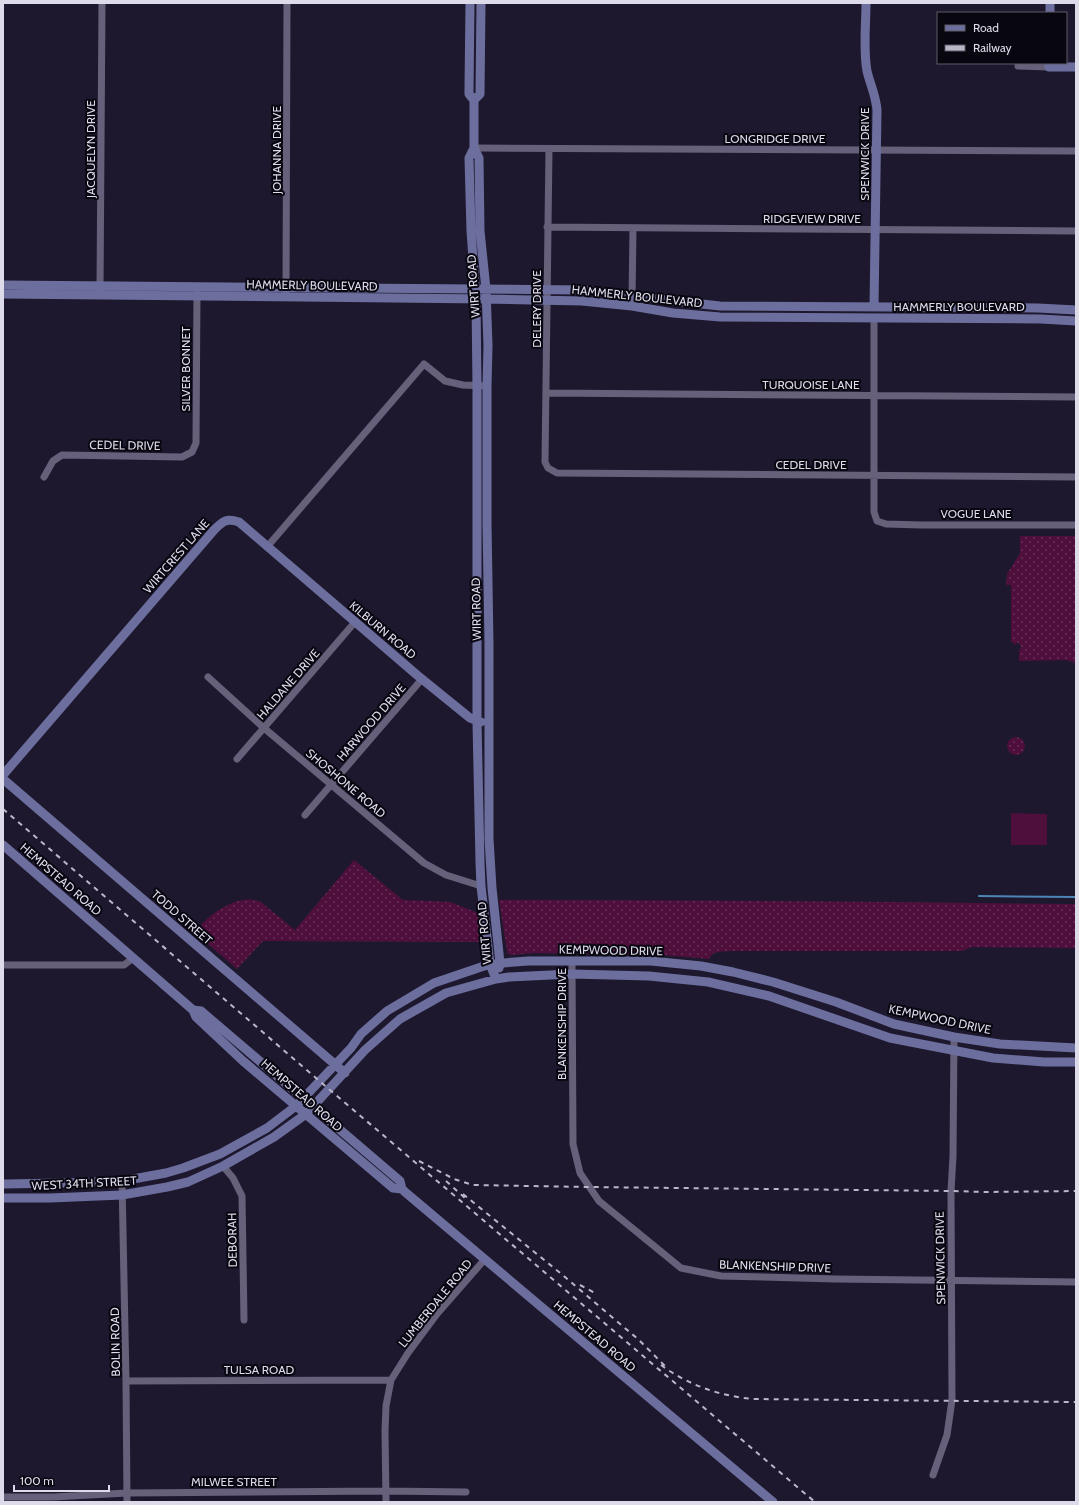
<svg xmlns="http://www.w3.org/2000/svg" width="1079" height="1505" font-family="Cabin,sans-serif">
<defs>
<pattern id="grass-dots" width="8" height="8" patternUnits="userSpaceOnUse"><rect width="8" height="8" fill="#4e0f3c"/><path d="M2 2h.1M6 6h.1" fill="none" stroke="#673158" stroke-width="1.8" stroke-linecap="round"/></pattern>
</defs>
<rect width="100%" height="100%" fill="#1e182f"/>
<!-- grass -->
<path fill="url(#grass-dots)" d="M1020,536H1076V663L1066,660L1019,661V651L1021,647L1018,642L1015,645L1011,641V585H1006L1007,574L1020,553Z
M1007 746a9 9 0 1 1 18 0a9 9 0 1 1-18 0Z
M354,860L403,900L450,902L478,913L482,942L263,941L237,969L200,937L201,925C214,911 241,893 261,902L295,930Z
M499,900C691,900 884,902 1076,904V948L971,947L962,951H731C721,952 714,950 709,959L662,955L534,953L512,955L508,954L507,951Z"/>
<!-- pitch -->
<path fill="#4e0f3c" d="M1011,813L1047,814V845H1011Z"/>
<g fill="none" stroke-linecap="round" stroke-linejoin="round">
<!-- stream -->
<path stroke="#4c85b6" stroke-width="2" d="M979,896L1076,897"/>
<!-- street -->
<path stroke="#66607b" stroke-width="7" d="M1018,66L1049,67
M474,148L1076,151
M549,149L545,462L548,468L557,473L1076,477
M547,227L1076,231
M100,291L102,3
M286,291L287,3
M632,300L633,228
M874,318V512L877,521L886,524L922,525H1076
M546,393L1076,397
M44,477L53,461L62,455L182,457L192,452L196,443L197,292
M267,547L424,364L445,381L463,385L487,386
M208,677L264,728L424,863L446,875L481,886
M237,759L355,622
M305,815L422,679
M572,962L573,1144L580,1173L599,1201L681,1268L721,1276L836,1279L1076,1282
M3,965H124L133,958
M223,1166L233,1178L242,1196L244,1320
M122,1181L126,1381L127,1502
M126,1381L391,1380
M933,1475L947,1435L952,1400L951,1191L953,1156L954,1037
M3,1497H53L127,1493L386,1491L466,1492
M386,1502L385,1431L386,1406L391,1380L408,1353L437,1314L485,1259"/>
<!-- secondary -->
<path stroke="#6c6f9e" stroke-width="9" d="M470,3L469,90V94L474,100V148L469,158L471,231L476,299L477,387V722L480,862L481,886L490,964L496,979
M866,3C866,25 863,49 867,71C870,84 876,96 877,110L874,306
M1050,13V3
M1049,63V67H1076
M474,100L480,94L481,3
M474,148L479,158L480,231L486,289L488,346L487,386V524L489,643V839L492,888L500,963L499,968
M3,285L584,290L674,301L720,306L1038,308L1076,310
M3,294L486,299L582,301L632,306L673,313L720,317L1041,319L1076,321
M3,775L214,530C223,521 226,518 239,522L417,675L470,718L481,722
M3,779L345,1073
M3,845L193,1010L201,1011L400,1181L402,1189
M193,1010L196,1017L243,1061L393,1188L402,1189L405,1192L773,1502
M3,1184L66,1183L122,1181L166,1173L183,1168L220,1154L267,1128L296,1106L351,1048L361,1034L387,1011L434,983L490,964L528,961H651L701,966L733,972L773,982L836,1002L894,1024L954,1037L1000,1044L1076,1048
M3,1198H50L122,1195L167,1187L188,1182L223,1166L274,1137L306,1114L365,1050L400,1019L446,993L496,979L509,977L572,974L649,976L708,982L769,996L890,1038L993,1058L1044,1062H1076"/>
<!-- rail -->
<path stroke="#bbb7c8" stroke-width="2" stroke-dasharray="5 5" stroke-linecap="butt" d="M3,809L330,1090L815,1502
M419,1161L454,1179L473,1185L588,1187L951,1191L985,1192L1076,1191
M446,1181L466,1199
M463,1194L559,1272L639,1340L667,1368
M580,1285L595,1293
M661,1365C688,1385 720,1396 753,1399L1076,1402"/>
</g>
<g text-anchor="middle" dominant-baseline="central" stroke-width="4" stroke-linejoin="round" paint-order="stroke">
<!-- street labels -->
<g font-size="12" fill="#dddae9" stroke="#08060f">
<text x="775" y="138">LONGRIDGE DRIVE</text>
<text transform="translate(90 149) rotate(-90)">JACQUELYN DRIVE</text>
<text transform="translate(276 150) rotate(-90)">JOHANNA DRIVE</text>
<text transform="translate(864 154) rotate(-90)">SPENWICK DRIVE</text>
<text x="812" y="218">RIDGEVIEW DRIVE</text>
<text transform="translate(312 285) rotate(1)">HAMMERLY BOULEVARD</text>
<text transform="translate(473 286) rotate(-94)">WIRT ROAD</text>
<text transform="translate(637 296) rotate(6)">HAMMERLY BOULEVARD</text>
<text x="959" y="306">HAMMERLY BOULEVARD</text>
<text transform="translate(536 309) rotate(-90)">DELERY DRIVE</text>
<text transform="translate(185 369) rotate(-90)">SILVER BONNET</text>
<text x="811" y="384">TURQUOISE LANE</text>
<text transform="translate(125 445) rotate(1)">CEDEL DRIVE</text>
<text x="811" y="464">CEDEL DRIVE</text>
<text x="976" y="513">VOGUE LANE</text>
<text transform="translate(176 556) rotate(-49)">WIRTCREST LANE</text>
<text transform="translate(476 609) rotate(-91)">WIRT ROAD</text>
<text transform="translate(383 630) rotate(40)">KILBURN ROAD</text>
<text transform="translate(288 684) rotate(-49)">HALDANE DRIVE</text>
<text transform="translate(371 722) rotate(-49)">HARWOOD DRIVE</text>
<text transform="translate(346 783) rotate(40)">SHOSHONE ROAD</text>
<text transform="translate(61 879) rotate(41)">HEMPSTEAD ROAD</text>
<text transform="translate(182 917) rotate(41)">TODD STREET</text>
<text transform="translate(484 933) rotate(-95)">WIRT ROAD</text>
<text transform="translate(611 950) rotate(1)">KEMPWOOD DRIVE</text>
<text transform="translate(940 1019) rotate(12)">KEMPWOOD DRIVE</text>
<text transform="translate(561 1024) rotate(-90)">BLANKENSHIP DRIVE</text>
<text transform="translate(302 1095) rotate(41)">HEMPSTEAD ROAD</text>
<text transform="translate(84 1183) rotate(-3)">WEST 34TH STREET</text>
<text transform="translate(232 1240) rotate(-91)">DEBORAH</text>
<text transform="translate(940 1258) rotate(-91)">SPENWICK DRIVE</text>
<text transform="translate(775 1266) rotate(2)">BLANKENSHIP DRIVE</text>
<text transform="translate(435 1303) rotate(-51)">LUMBERDALE ROAD</text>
<text transform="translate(595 1336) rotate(40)">HEMPSTEAD ROAD</text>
<text transform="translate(115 1342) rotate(-91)">BOLIN ROAD</text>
<text x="259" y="1369">TULSA ROAD</text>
<text x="234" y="1481">MILWEE STREET</text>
</g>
</g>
<!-- border -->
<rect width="1079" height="1505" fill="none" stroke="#dddae9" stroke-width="8"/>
<!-- legend -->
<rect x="937" y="12" width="130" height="52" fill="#08060f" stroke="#5d5b66"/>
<rect x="945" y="25" width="20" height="6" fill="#6c6f9e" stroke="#5d5b66"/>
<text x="973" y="32" font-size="12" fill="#dddae9">Road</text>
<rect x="945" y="45" width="20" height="6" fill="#bbb7c8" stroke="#5d5b66"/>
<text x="973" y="52" font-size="12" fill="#dddae9">Railway</text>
<!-- scale -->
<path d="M14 1485v6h95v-6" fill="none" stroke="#dddae9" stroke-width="2"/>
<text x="20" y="1485" font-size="12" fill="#dddae9" stroke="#08060f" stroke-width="3" paint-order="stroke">100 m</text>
</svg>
